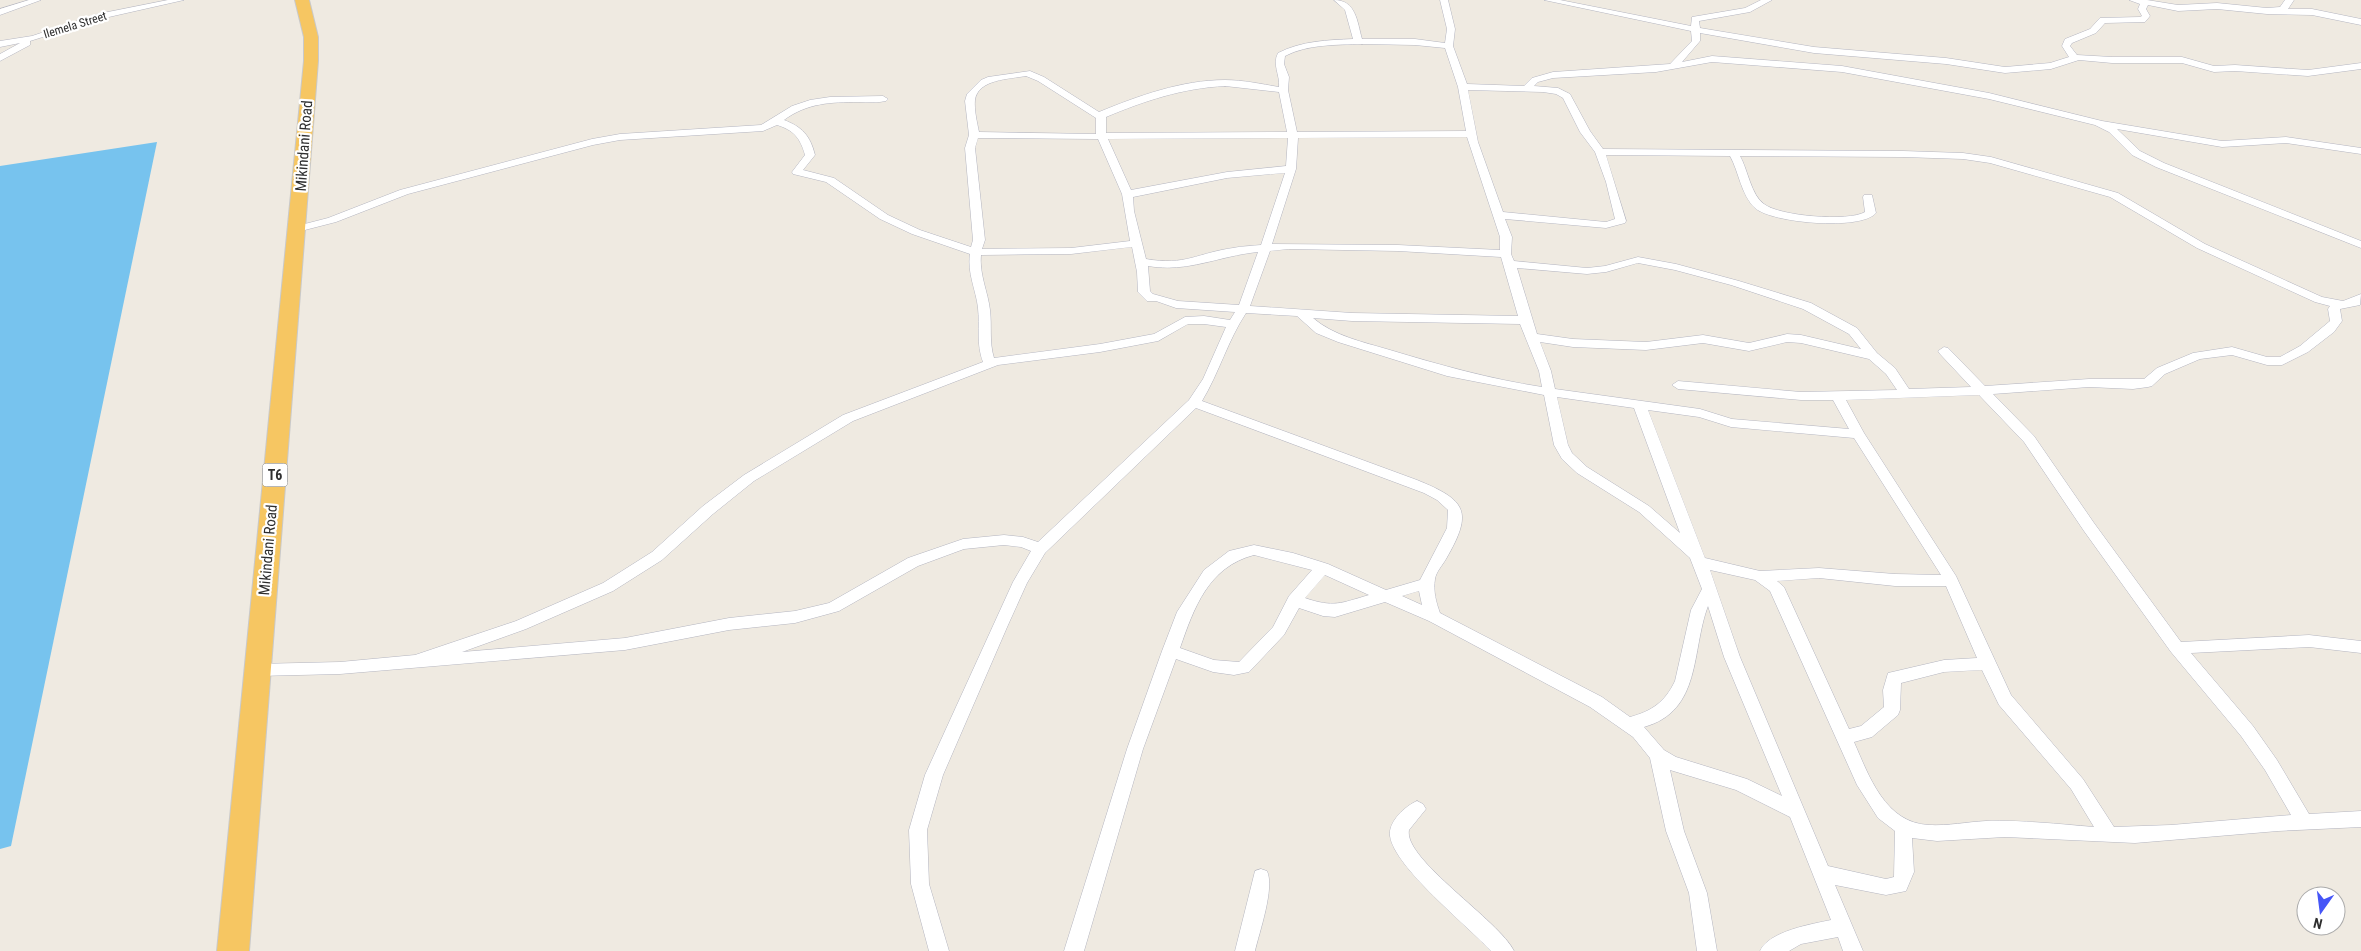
<svg xmlns="http://www.w3.org/2000/svg" width="2361" height="951" font-family="'Roboto Condensed',sans-serif">
<rect width="100%" height="100%" fill="#efeae1"/>
<!-- water -->
<path fill="#77c3ee" d="M157,142L11,846L0,849V166Z"/>
<g fill="none" stroke-linecap="round" stroke-linejoin="round">
<!-- minor casing -->
<g stroke="#b4b5c0" stroke-width="1">
<path id="minor" d="M29,0H41L0,15V9Z
M168,0H184L100,19L30,41V45L0,61V54L20,43L0,47V41L32,36L98,14Z
M1334,0C1356,0 1357,21 1362,39H1415L1445,43L1447,29L1440,0H1448L1455,29L1453,46L1467,84L1524,86L1532,78L1553,72L1670,64L1692,41L1691,31L1544,0H1560L1691,26L1692,17L1745,8L1761,0H1772L1750,12L1699,21L1700,28L1814,47L1946,58L2005,67L2050,63L2069,57L2062,46L2065,39L2090,29L2100,18L2140,17L2142,16L2138,9L2140,4L2129,0H2147L2178,5L2217,3L2267,8L2280,7L2285,0H2294L2288,9H2312L2361,19V25L2312,15L2267,14L2217,9L2178,11L2148,5L2146,9L2150,16L2145,22L2105,23L2096,33L2072,43L2070,46L2077,55L2112,57H2182L2214,66L2235,65L2308,70L2361,63V69L2308,76L2235,71L2214,72L2182,63H2112L2079,60L2051,69L2005,73L1946,64L1814,53L1700,33V41L1682,62L1712,56L1842,66L1989,93L2102,121L2222,141L2286,137L2361,148V154L2286,143L2222,147L2117,129L2140,151L2164,163L2361,241V248L2156,167L2132,155L2109,132L2095,125L1989,99L1842,72L1712,62L1656,72L1553,78L1538,82L1534,86L1558,88L1570,94L1590,131L1603,149L1903,151L1963,153L1991,157L2118,193L2205,244L2322,297L2343,301L2361,294L2360,305L2340,309L2342,321L2334,332L2308,352L2282,365H2267L2232,355L2200,359L2165,374L2152,386L2148,387L2133,389L2089,387L1993,394L2034,436L2094,523L2181,642L2309,635L2361,641V653L2309,647L2191,653L2253,726L2277,760L2309,814L2361,811V827L2278,831L2135,843L2005,837L1937,841L1912,838L1914,872L1906,891L1886,895L1835,885L1863,951H1843L1838,937L1801,944L1789,951H1760C1769,931 1812,924 1831,920L1790,817L1736,790L1670,770L1684,831L1707,893L1717,951H1697L1689,893L1666,831L1650,758L1633,737L1590,707L1429,621L1385,602L1335,617L1323,616L1299,608L1284,635L1249,672L1234,675L1213,672L1176,659L1143,749L1084,951H1064L1127,749L1162,651L1177,612L1204,570L1229,551L1254,545L1293,553L1328,564L1386,590L1420,580L1447,528L1448,510L1437,500L1424,493L1196,408L1045,553L1027,583L1008,625L943,775L927,830L929,884L949,951H929L911,884L909,830L925,775L1013,582L1031,551L1021,547L1004,545L964,549L918,566L839,611L795,623L729,630L625,650L340,674L257,676L251,674L249,670L251,666L257,664L340,662L415,655L516,621L603,583L652,552L703,506L744,475L843,415L983,362C976,344 980,326 978,308C976,290 967,273 970,254L912,234L880,219L826,182L793,174L792,172L805,155C800,137 793,130 777,125L763,131L620,140L593,145L408,194L336,222L297,232L292,229L293,227L328,218L400,190L592,139L620,134L761,125L792,106L810,100L830,97L883,96L888,99L886,101C878,103 868,102 859,102C831,102 807,103 784,120C802,127 810,135 815,155L803,170L834,178L888,215L920,230L971,247L973,240L965,148L969,135L965,101L967,94L981,80L988,77L1030,71L1044,77L1099,112C1138,96 1182,80 1225,80C1243,80 1261,84 1279,87C1280,74 1272,65 1278,53C1301,41 1328,40 1353,39L1345,10ZM1362,44L1415,45L1445,48L1458,87L1466,131L1297,132L1288,90L1289,77L1284,64L1285,56C1308,44 1337,45 1362,44ZM1026,76L1038,81L1096,118V134L979,132C977,122 974,110 975,100C978,79 1010,79 1026,76ZM1225,86L1279,92L1287,132L1106,133V117C1144,101 1183,88 1225,86ZM1468,90L1543,92L1556,94L1563,98L1580,132L1595,152L1606,182L1615,219L1606,222L1503,212L1478,142ZM1467,137L1500,237V250L1398,245L1272,244L1296,169L1298,138ZM978,138L1098,139L1122,194L1130,241L1071,248L982,249L985,240L975,148ZM1288,138L1286,166L1227,172L1131,190L1108,139ZM1606,155L1730,156C1739,172 1741,195 1755,208C1771,223 1861,231 1876,213L1872,195H1864L1863,197L1865,212C1848,222 1779,216 1764,204C1751,195 1748,170 1740,156L1903,157L1963,159L1990,163L2110,197L2197,248L2315,302L2330,306L2328,309L2330,321L2300,346L2280,357H2267L2232,347L2193,353L2157,368L2144,379H2089L1985,386L1948,348L1944,347L1938,351L1940,354L1971,387L1909,389L1895,368L1877,353L1857,328L1811,303L1739,281L1676,264L1638,257L1605,266L1587,268L1514,261L1511,254L1512,237L1505,219L1606,228L1625,223L1626,221ZM1285,173L1261,245C1252,246 1242,246 1233,248C1197,253 1186,266 1146,259L1134,211L1133,197L1227,178ZM1132,247L1137,272L1138,292L1147,301H1156L1176,308L1235,312L1230,320L1204,316L1185,317L1154,334L1100,344L994,358C989,342 992,326 990,310C988,292 979,274 981,255L1071,254ZM1289,249L1398,251L1501,257L1518,316L1352,313L1250,306L1270,251ZM1258,252L1239,305L1178,301L1153,294L1150,291L1148,266C1188,273 1218,256 1258,252ZM1638,263L1675,270L1731,285L1803,309L1849,334L1861,349L1801,335L1787,334L1749,343L1703,335L1646,342L1573,339L1537,334L1517,268L1587,274L1606,272ZM1246,313L1297,316L1316,333L1338,342L1447,376L1544,395L1554,445L1562,459L1577,473L1639,512L1690,558L1702,589L1691,610L1675,681C1665,702 1652,711 1630,717L1602,697L1440,613C1436,602 1433,591 1435,579C1436,572 1442,566 1446,559C1474,511 1466,500 1417,480L1202,401C1219,373 1228,340 1246,313ZM1313,318L1352,321L1520,324L1539,371L1542,387C1490,379 1440,365 1390,350C1363,342 1334,336 1313,318ZM1188,324H1204L1226,327L1203,379L1189,400L1038,542L1023,537L1004,535L963,539L908,558L829,603L795,611L729,618L625,638L462,652L526,629L613,591L662,560L713,514L754,481L853,421L998,365L1100,352L1158,341ZM1540,342L1573,347L1646,350L1703,343L1749,351L1787,342L1801,343L1869,359L1886,374L1897,390L1801,392L1678,381L1672,385L1678,389L1801,400H1833L1849,429L1732,419L1700,409L1555,389L1551,371ZM1979,395L2024,442L2084,531L2171,652L2241,736L2265,770L2291,815L2171,825L2114,827L2083,779L2011,695L1956,576L1864,433L1846,400ZM1557,397L1634,408L1680,533L1649,506L1587,467L1572,453L1568,445ZM1648,410L1699,417L1731,427L1854,438L1941,575L1895,574L1819,568L1760,571L1705,558ZM1254,555L1312,570L1289,596L1273,627L1239,662L1214,660L1180,648C1194,608 1208,567 1254,555ZM1710,570L1755,580L1770,591L1857,785L1878,818L1895,831L1894,877L1886,879L1828,866L1740,657ZM1325,575L1369,595C1341,603 1334,608 1305,598ZM1819,578L1895,586H1946L1977,658L1944,660L1888,673L1883,690L1884,707L1861,726L1849,729L1784,587L1777,581ZM1419,591L1422,605L1402,596ZM1708,606L1724,657L1782,796L1747,779L1676,757L1664,750L1644,727C1702,711 1691,651 1708,606ZM1982,670L1999,705L2071,789L2094,827C2058,824 2022,820 1986,821C1967,822 1948,826 1929,825C1885,823 1869,776 1854,742L1872,737L1898,715L1900,710L1901,683L1944,672Z
M1417,801L1423,804L1426,809L1409,830C1403,859 1500,921 1514,951H1491C1468,926 1394,867 1390,836C1388,822 1405,806 1417,801Z
M1261,869L1267,871C1275,888 1259,933 1255,951H1235L1255,871Z"/>
</g>
<!-- trunk casing -->
<g stroke="#c9c9c9" stroke-width="2">
<path id="trunk" d="M295,0H309L318,37V61L249,951H217L304,61V37Z"/>
</g>
<!-- minor -->
<use href="#minor" fill="#fff" fill-rule="evenodd"/>
<!-- trunk -->
<use href="#trunk" fill="#f6c662" fill-rule="evenodd"/>
</g>
<g text-anchor="middle" dominant-baseline="central" stroke-width="4.5" stroke-linejoin="round" paint-order="stroke">
<!-- far-street labels -->
<g font-size="12" fill="#2e2e2e" stroke="#fff">
<text transform="translate(75 25) rotate(-17)">Ilemela Street</text>
</g>
<!-- shield labels -->
<rect fill="#fff" stroke="#6d6d6d" stroke-width="1" x="262.5" y="463.5" width="25" height="23" rx="4"/>
<g font-size="14" font-weight="bold" fill="#2e2e2e">
<text x="275" y="475">T6</text>
</g>
<!-- street labels -->
<g font-size="15" fill="#2e2e2e" stroke="#fff">
<text transform="translate(304 146) rotate(-86)">Mikindani Road</text>
<text transform="translate(268 550) rotate(-85)">Mikindani Road</text>
</g>
</g>
<!-- north arrow -->
<g transform="translate(2321 911) rotate(194)"><circle r="24" fill="#ffffff" stroke="#ababab"/>
<path d="M0-4L9 19L0 12L-9 19Z" fill="#4555f7"/>
<text y="-8" font-size="14" font-weight="bold" text-anchor="middle" fill="#2e2e2e">N</text>
</g>
</svg>
